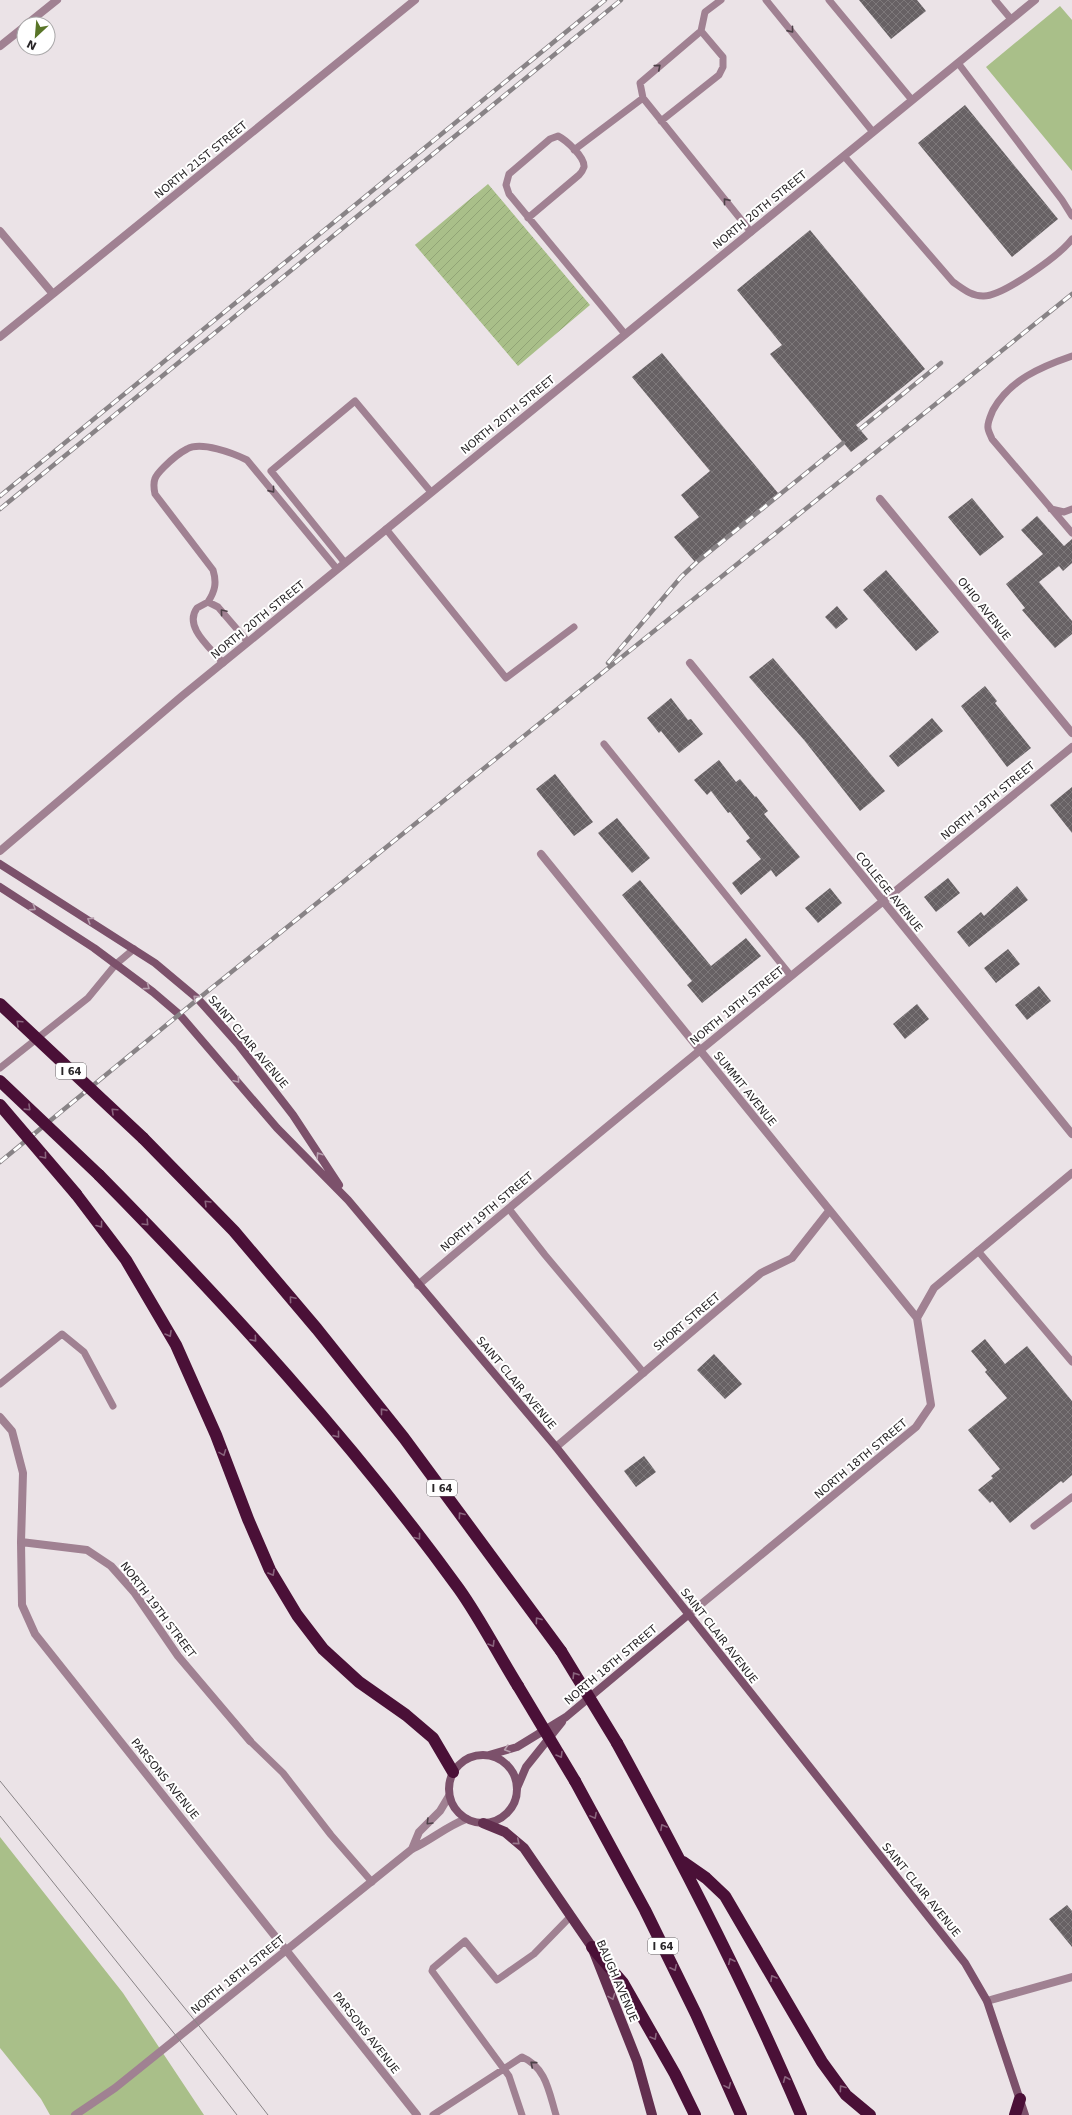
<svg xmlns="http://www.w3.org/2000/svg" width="1072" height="2115" font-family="'DejaVu Sans',sans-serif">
<defs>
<pattern id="garden-furrows" width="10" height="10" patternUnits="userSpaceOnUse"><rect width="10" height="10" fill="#a9bf89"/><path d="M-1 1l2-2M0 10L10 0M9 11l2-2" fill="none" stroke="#91a476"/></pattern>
<pattern id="building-cross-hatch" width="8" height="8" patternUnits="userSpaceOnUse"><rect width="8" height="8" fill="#676164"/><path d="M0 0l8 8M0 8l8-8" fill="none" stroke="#7d787a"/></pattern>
</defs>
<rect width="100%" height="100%" fill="#ebe3e7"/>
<!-- grass -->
<path fill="#a9bf89" d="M1060,6L1072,20V171L986,67Z
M0,1837L123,1993L204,2115H50L41,2099L0,2048Z"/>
<!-- garden -->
<path fill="url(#garden-furrows)" d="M488,184L590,305L518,366L415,245Z"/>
<!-- building -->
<path fill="url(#building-cross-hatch)" d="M859,0H917L926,11L891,39Z
M965,105L1058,219L1012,257L918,143Z
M810,230L925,369L856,425L868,439L851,452L770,354L782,345L737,290Z
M662,353L778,493L695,562L674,537L699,517L681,495L710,471L632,377Z
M972,498L1004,537L980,556L948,517Z
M1037,516L1064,546L1072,539V563L1063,571L1059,566L1039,582L1072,621V634L1055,648L1022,610L1025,608L1006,584L1043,554L1021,530Z
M886,570L939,632L916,651L863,590Z
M837,606L848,619L836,629L825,617Z
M773,658L885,791L860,811L804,740L749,677Z
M985,686L997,701L995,703L1031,748L1007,767L961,706Z
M671,698L688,720L691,719L703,734L679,753L661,731L659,733L647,718Z
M932,718L943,731L898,767L889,756Z
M719,760L736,782L740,779L755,797L756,796L768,811L764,814L800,857L776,877L771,870L741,895L732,883L761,859L746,841L750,838L730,812L728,813L711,791L707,795L694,780Z
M555,774L593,822L574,836L536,789Z
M1072,787V833L1050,805Z
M617,818L650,858L632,873L598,833Z
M948,878L960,893L936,912L924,897Z
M640,880L711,966L746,938L761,956L702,1003L687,985L692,981L622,895Z
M1017,886L1028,900L969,947L957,932L981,912L984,916Z
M830,888L842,903L818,923L805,908Z
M1008,949L1020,964L996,983L984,968Z
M1039,986L1051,1001L1027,1020L1015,1005Z
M917,1004L929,1019L905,1039L893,1024Z
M985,1339L1005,1364L1027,1346L1072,1401V1475L1063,1483L1061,1481L1010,1523L992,1501L990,1503L978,1490L993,1478L991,1476L1000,1469L968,1430L1007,1398L985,1372L987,1370L971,1351Z
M714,1354L742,1384L725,1399L697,1370Z
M644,1456L656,1472L636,1487L624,1471Z
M1067,1905L1072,1911V1947L1049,1919Z"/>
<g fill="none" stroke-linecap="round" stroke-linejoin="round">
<!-- service -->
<path stroke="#a08192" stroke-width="7" d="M721,0L705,12L701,31L640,83L643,98L751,232
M766,0L873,132
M829,0L912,100
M995,0L1011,19
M958,63L1062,200L1072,216
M661,121L719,75L723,67V57L701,31
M574,150L643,98
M844,156L953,282C962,288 971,296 983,296C1002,297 1060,255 1072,239
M528,218L579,175C581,173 583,170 584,167C585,157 566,140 558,136L550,139L509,174L506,185L509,194L625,334
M1072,356C1040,367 1010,380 993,410C991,415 987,423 988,428C988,431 991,436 992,439L1072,533
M1051,509L1064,512L1072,509
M386,529L506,678L574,627
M345,563L271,471L355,401L431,492
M208,602C215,591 217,583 213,570L155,494C152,480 155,476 164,467C170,461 179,453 187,449C201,441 233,453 247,460L337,569
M223,663C211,648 183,627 197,608L208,602L218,607L248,642
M604,744L791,976
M0,1068L88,998L116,964L134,949
M509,1209L545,1255L644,1373
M978,1251L1072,1362
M0,1384L62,1334L84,1352L113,1406
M1034,1526L1072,1497
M250,1741L283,1773L331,1835L372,1882
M433,2115L522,2057C546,2067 549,2092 556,2115
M522,2115L509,2076L432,1971L433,1968L465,1941L497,1980L534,1954L571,1916"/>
<!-- minor -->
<path stroke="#a08192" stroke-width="8" d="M27,24L57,0
M0,46L24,27
M0,231L53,294
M0,337L415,0
M880,499L1072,733
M690,663L1072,1134
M0,851L182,696L1035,0
M541,854L917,1318
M418,1285C633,1102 854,926 1072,747
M0,1417L12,1431L23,1473L21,1542L22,1605L35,1634L417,2115
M556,1447L761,1273L792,1258L829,1211
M21,1542L87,1550L111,1566L134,1592L178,1656L250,1741
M688,1615L916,1427L931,1405L917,1318L934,1288L1072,1173
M412,1849L419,1832L440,1811L449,1796
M987,2001L1072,1977
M75,2115L115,2088L412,1849C431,1840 447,1826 466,1819"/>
<!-- secondary -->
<path stroke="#7c516b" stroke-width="8" d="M0,864L155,963L198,999L238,1044L293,1115L339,1185
M0,887L94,948L153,992L180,1015L277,1128L348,1200L556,1447L965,1963L987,2001L1025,2115
M449 1789a34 34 0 1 1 68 0a34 34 0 1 1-68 0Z
M489,1755L517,1747L566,1717L688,1615
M517,1788L526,1767L562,1722"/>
<!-- primary -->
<path stroke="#622f4f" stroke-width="10" d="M483,1823L505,1832L524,1848L592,1947L637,2061L652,2115"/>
<!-- motorway -->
<path stroke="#4a1037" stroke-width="12" d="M143,1138L234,1231L317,1329L404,1438L561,1651
M99,1175C227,1305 352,1441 459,1589C481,1620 498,1654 518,1686
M76,1194L126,1260L176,1345L216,1435L248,1519L270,1570L297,1615L323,1649L359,1682L406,1715L433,1738L453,1772
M617,1743C684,1865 747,1987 801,2115
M575,1781L645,1910L696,2014L741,2115
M683,1862L706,1878L725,1896L822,2062L846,2095L870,2115
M592,1947L623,1983L675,2074L695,2115
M1015,2115L1020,2099"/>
<!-- tram -->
<path stroke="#888386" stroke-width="1" d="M0,1781L196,2022L268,2115
M0,1816L177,2037L237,2115"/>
<!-- rail casing -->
<g stroke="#888386" stroke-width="4.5">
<path id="rail" d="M860,429L941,363
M0,496L605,0
M0,509L621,0
M608,663L681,577L697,562L843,443
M0,1162L198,999L1072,294"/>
</g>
<!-- rail -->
<use href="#rail" stroke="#fff" stroke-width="3" stroke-dasharray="9" stroke-linecap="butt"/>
<!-- motorway-bridge -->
<path stroke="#4a1037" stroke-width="12" d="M0,1004L143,1138
M0,1081L99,1175
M0,1105L76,1194
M561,1651L617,1743
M518,1686L575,1781"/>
</g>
<!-- one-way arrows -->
<defs><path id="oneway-chevron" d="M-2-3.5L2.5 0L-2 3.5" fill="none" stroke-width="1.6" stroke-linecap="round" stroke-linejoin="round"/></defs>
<g stroke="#4d4148">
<use href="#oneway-chevron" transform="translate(791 30) rotate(51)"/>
<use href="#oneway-chevron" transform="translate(658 67) rotate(-40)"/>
<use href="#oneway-chevron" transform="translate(726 201) rotate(-129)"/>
<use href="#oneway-chevron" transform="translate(272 490) rotate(51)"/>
<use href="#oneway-chevron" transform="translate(223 612) rotate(-130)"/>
<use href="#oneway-chevron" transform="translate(429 1822) rotate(135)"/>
<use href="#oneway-chevron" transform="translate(533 2064) rotate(-140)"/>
</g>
<g stroke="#b79fae">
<use href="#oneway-chevron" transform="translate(33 908) rotate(33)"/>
<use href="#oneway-chevron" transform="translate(90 920) rotate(-148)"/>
<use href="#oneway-chevron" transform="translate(147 987) rotate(37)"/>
<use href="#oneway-chevron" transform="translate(196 998) rotate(-138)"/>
<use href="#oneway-chevron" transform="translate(237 1080) rotate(50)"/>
<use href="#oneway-chevron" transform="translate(319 1155) rotate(-123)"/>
<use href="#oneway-chevron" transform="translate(507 1749) rotate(163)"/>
</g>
<g stroke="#89647d">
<use href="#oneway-chevron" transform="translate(19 1023) rotate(-137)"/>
<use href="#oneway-chevron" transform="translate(28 1108) rotate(44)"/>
<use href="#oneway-chevron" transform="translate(114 1111) rotate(-137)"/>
<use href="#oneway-chevron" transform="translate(44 1156) rotate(50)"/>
<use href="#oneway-chevron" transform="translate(207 1203) rotate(-135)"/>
<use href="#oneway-chevron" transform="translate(146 1223) rotate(46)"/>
<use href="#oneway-chevron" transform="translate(100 1225) rotate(53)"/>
<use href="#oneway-chevron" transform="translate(292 1299) rotate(-130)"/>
<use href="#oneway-chevron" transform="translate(169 1334) rotate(60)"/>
<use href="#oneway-chevron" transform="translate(254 1339) rotate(49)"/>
<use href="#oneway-chevron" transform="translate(383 1411) rotate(-129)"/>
<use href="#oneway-chevron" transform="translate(337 1435) rotate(51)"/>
<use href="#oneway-chevron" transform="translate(223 1453) rotate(69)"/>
<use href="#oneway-chevron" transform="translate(461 1515) rotate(-126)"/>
<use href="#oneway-chevron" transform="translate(418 1537) rotate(52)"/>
<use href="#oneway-chevron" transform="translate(272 1573) rotate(61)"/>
<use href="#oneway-chevron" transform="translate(538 1620) rotate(-126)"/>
<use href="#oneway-chevron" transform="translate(492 1644) rotate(59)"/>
<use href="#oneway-chevron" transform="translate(575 1675) rotate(-122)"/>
<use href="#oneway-chevron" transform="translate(560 1755) rotate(59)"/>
<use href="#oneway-chevron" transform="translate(594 1816) rotate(62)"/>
<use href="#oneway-chevron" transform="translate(663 1827) rotate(-119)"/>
<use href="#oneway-chevron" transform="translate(731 1961) rotate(-116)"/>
<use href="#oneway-chevron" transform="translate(674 1968) rotate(64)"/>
<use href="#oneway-chevron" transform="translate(773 1978) rotate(-120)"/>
<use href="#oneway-chevron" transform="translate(654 2037) rotate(60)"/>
<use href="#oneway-chevron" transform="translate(786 2079) rotate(-113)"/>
<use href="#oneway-chevron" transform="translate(728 2086) rotate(66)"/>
<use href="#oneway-chevron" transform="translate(842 2088) rotate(-126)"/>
</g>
<g stroke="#99788d">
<use href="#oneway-chevron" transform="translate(517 1842) rotate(40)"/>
<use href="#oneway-chevron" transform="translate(612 1997) rotate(69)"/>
</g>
<g text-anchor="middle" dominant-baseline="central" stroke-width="4" stroke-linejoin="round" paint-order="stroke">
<!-- shield labels -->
<g fill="#fff" stroke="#696768" stroke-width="1">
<rect x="56" y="1063" width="30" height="16" rx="3"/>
<rect x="427" y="1480" width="30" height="16" rx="3"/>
<rect x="648" y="1938" width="30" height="16" rx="3"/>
</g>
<g font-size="10" font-weight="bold" fill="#292628">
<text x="71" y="1071">I 64</text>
<text x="442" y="1488">I 64</text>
<text x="663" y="1946">I 64</text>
</g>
<!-- street labels -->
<g font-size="11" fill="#292628" stroke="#fff">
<text transform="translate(201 160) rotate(-39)">NORTH 21ST STREET</text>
<text transform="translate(760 210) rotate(-39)">NORTH 20TH STREET</text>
<text transform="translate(508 415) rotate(-39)">NORTH 20TH STREET</text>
<text transform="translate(984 609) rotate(51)">OHIO AVENUE</text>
<text transform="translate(258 620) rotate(-39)">NORTH 20TH STREET</text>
<text transform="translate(988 801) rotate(-39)">NORTH 19TH STREET</text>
<text transform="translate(889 892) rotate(51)">COLLEGE AVENUE</text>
<text transform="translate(737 1006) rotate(-39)">NORTH 19TH STREET</text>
<text transform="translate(248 1042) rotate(50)">SAINT CLAIR AVENUE</text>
<text transform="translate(745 1089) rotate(51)">SUMMIT AVENUE</text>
<text transform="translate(487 1212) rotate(-40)">NORTH 19TH STREET</text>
<text transform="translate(687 1322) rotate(-40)">SHORT STREET</text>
<text transform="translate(516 1383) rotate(50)">SAINT CLAIR AVENUE</text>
<text transform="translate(861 1459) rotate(-40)">NORTH 18TH STREET</text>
<text transform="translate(158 1610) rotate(53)">NORTH 19TH STREET</text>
<text transform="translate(719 1636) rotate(52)">SAINT CLAIR AVENUE</text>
<text transform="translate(611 1665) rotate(-40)">NORTH 18TH STREET</text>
<text transform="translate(165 1779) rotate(51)">PARSONS AVENUE</text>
<text transform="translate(921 1890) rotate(51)">SAINT CLAIR AVENUE</text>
<text transform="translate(238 1975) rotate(-39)">NORTH 18TH STREET</text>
<text transform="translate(617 1981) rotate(67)">BAUGH AVENUE</text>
<text transform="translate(366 2033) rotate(52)">PARSONS AVENUE</text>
</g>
</g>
<!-- north arrow -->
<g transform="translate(36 36) rotate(206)"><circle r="19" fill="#ffffff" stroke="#a9a8a9"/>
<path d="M0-3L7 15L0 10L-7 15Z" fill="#597528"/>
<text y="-6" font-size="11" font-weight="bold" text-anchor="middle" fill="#292628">N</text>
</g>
</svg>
